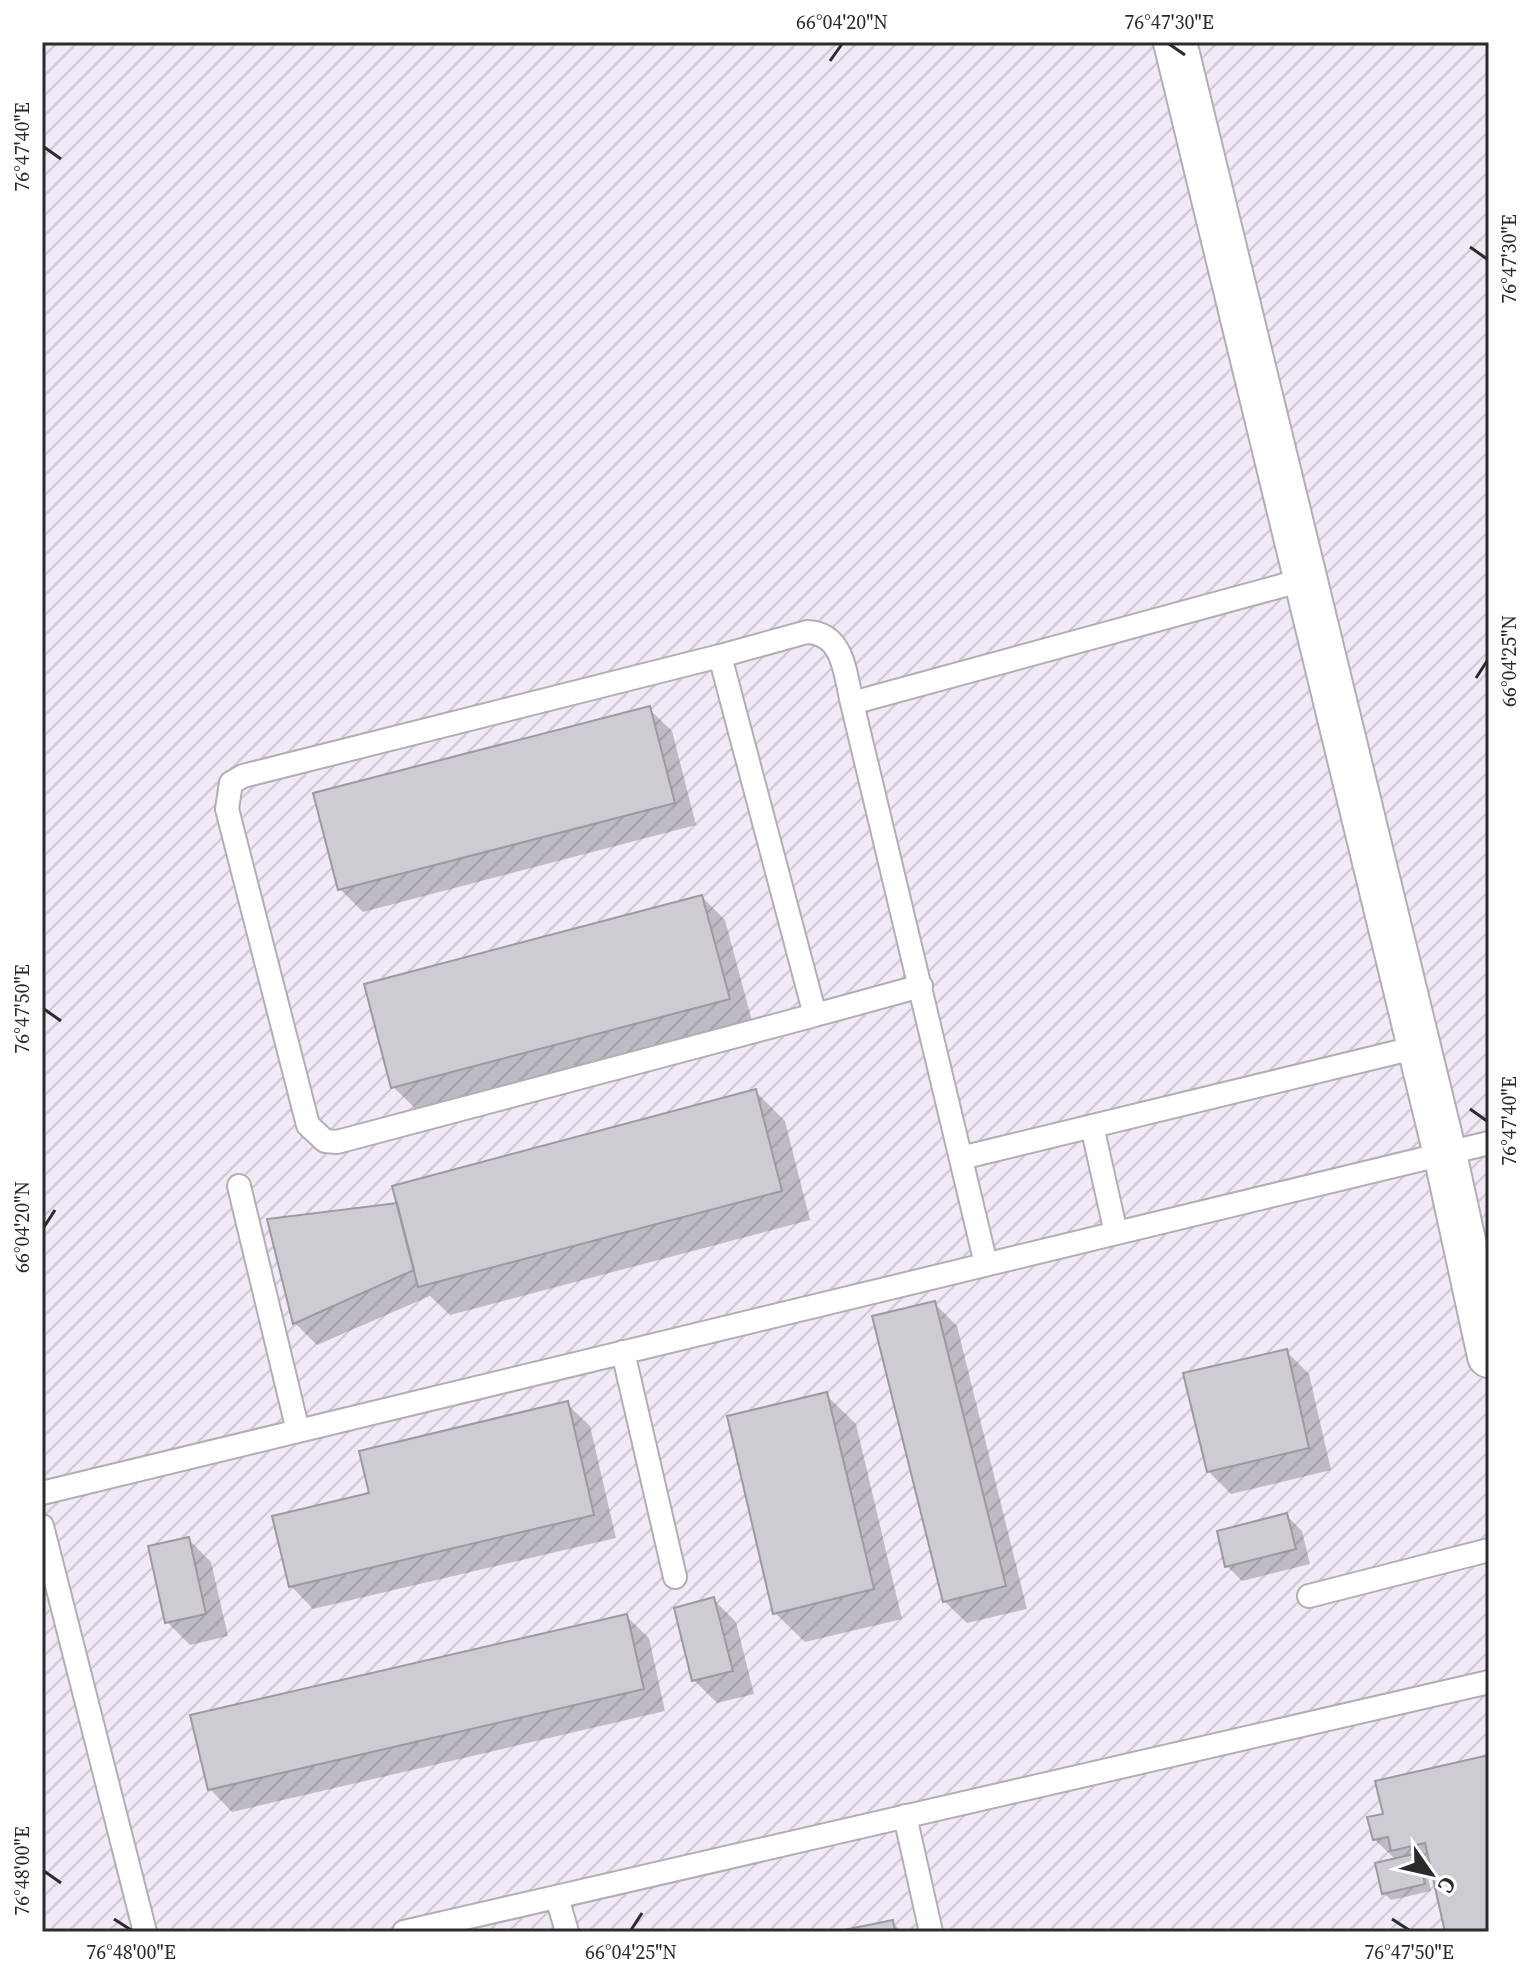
<svg xmlns="http://www.w3.org/2000/svg" width="1531" height="1974" font-family="'Source Serif 4',serif">
<defs>
<pattern id="industrial-furrows" width="10" height="10" patternUnits="userSpaceOnUse" patternTransform="scale(2)"><rect width="10" height="10" fill="#f1e9f6"/><path d="M-1 1l2-2M0 10L10 0M9 11l2-2" fill="none" stroke="#cfc8d3"/></pattern>
</defs>
<rect width="100%" height="100%" fill="#fbf7fe"/>
<!-- industrial -->
<path fill="url(#industrial-furrows)" d="M42,42H1489V1932H42Z"/>
<!-- shadow -->
<path fill="#0003" d="M649,709L672,731L696,825L363,912L340,889Z
M702,897L725,920L752,1021L416,1109L393,1087Z
M755,1091L785,1121L810,1220L450,1315L430,1296L317,1345L295,1323Z
M934,1303L957,1326L1027,1609L967,1623L944,1601Z
M1286,1351L1309,1374L1331,1470L1231,1494L1208,1471Z
M826,1395L856,1424L902,1619L805,1642L775,1613Z
M567,1404L590,1426L616,1538L313,1609L291,1586L371,1494Z
M1287,1516L1302,1531L1310,1564L1242,1581L1227,1566Z
M188,1539L211,1562L228,1636L190,1645L167,1622Z
M713,1599L736,1622L754,1694L717,1703L694,1680Z
M626,1616L649,1638L665,1711L232,1812L210,1789Z
M1489,1757V1932H1447L1435,1877L1428,1878L1431,1891L1391,1900L1384,1893L1396,1860L1374,1839L1385,1815Z
M892,1922L902,1932H844Z"/>
<!-- building -->
<path fill="#cfcbd2" stroke="#9d99a0" stroke-width="2" d="M650,706L675,803L338,890L313,793Z
M702,895L730,999L391,1088L364,984Z
M756,1089L782,1191L418,1287L392,1186Z
M397,1203L414,1270L293,1324L267,1219Z
M935,1301L1006,1586L943,1602L872,1316Z
M1287,1349L1309,1448L1207,1472L1183,1373Z
M827,1392L874,1589L773,1614L727,1416Z
M568,1401L594,1515L289,1587L272,1516L369,1493L359,1451Z
M1287,1513L1296,1549L1225,1567L1217,1531Z
M189,1537L206,1614L165,1623L148,1546Z
M714,1597L733,1671L692,1681L674,1608Z
M627,1614L644,1689L208,1790L190,1715Z
M1489,1755V1932H1445L1425,1843L1391,1851L1388,1837L1373,1840L1367,1817L1383,1814L1375,1781Z
M1418,1853L1425,1884L1382,1894L1375,1863Z
M893,1920L895,1932H834Z"/>
<g fill="none" stroke-linecap="round" stroke-linejoin="round">
<!-- lane casing -->
<g stroke="#b1aeb4" stroke-width="26">
<path id="lane" d="M720,656L243,776L231,783L227,809L308,1125L325,1141L337,1142L815,1015
M852,703C845,674 844,633 807,632L720,656L815,1015L921,986
M1092,1126L1116,1233
M961,1158L1418,1047
M239,1186L298,1431
M986,1264L852,703L1303,580
M623,1352L675,1577
M42,1493L1489,1143
M42,1526L145,1932
M1309,1596L1489,1550
M905,1816L931,1932
M557,1897L567,1932
M404,1932L1489,1682"/>
</g>
<!-- street casing -->
<g stroke="#b1aeb4" stroke-width="46">
<path id="street" d="M1175,42L1445,1154L1489,1356"/>
</g>
<!-- lane -->
<use href="#lane" stroke="#fff" stroke-width="22"/>
<!-- street -->
<use href="#street" stroke="#fff" stroke-width="42"/>
</g>
<!-- ticks -->
<path fill="none" stroke="#2b2a2c" stroke-width="3" d="M1169,44L1185,55M830,61L842,44M44,147L61,159M1470,247L1487,259M1476,678L1487,661M44,1009L61,1021M1470,1109L1487,1121M44,1227L55,1210M44,1871L61,1883M114,1919L131,1930M1392,1919L1409,1930M631,1930L642,1913"/>
<!-- border -->
<rect width="1531" height="1974" fill="none" stroke="#ffffff" stroke-width="88"/>
<!-- north arrow -->
<g transform="translate(1431 1874) rotate(124)" stroke="#ffffff" stroke-width="6" paint-order="stroke">
<path d="M0-6L14 30L0 20L-14 30Z" fill="#2b2a2c"/>
<text y="-12" font-size="22" font-weight="bold" text-anchor="middle" fill="#2b2a2c">С</text>
</g>
<rect x="44" y="44" width="1443" height="1886" fill="none" stroke="#2b2a2c" stroke-width="3"/>
<g font-size="20" text-anchor="middle" fill="#2b2a2c">
<text x="842" y="29">66°04'20"N</text>
<text x="1169" y="29">76°47'30"E</text>
<text transform="translate(22 147) rotate(-90)" y="7">76°47'40"E</text>
<text transform="translate(1509 259) rotate(-90)" y="7">76°47'30"E</text>
<text transform="translate(1509 661) rotate(-90)" y="7">66°04'25"N</text>
<text transform="translate(22 1009) rotate(-90)" y="7">76°47'50"E</text>
<text transform="translate(1509 1121) rotate(-90)" y="7">76°47'40"E</text>
<text transform="translate(22 1227) rotate(-90)" y="7">66°04'20"N</text>
<text transform="translate(22 1871) rotate(-90)" y="7">76°48'00"E</text>
<text x="131" y="1959">76°48'00"E</text>
<text x="631" y="1959">66°04'25"N</text>
<text x="1409" y="1959">76°47'50"E</text>
</g>
</svg>
